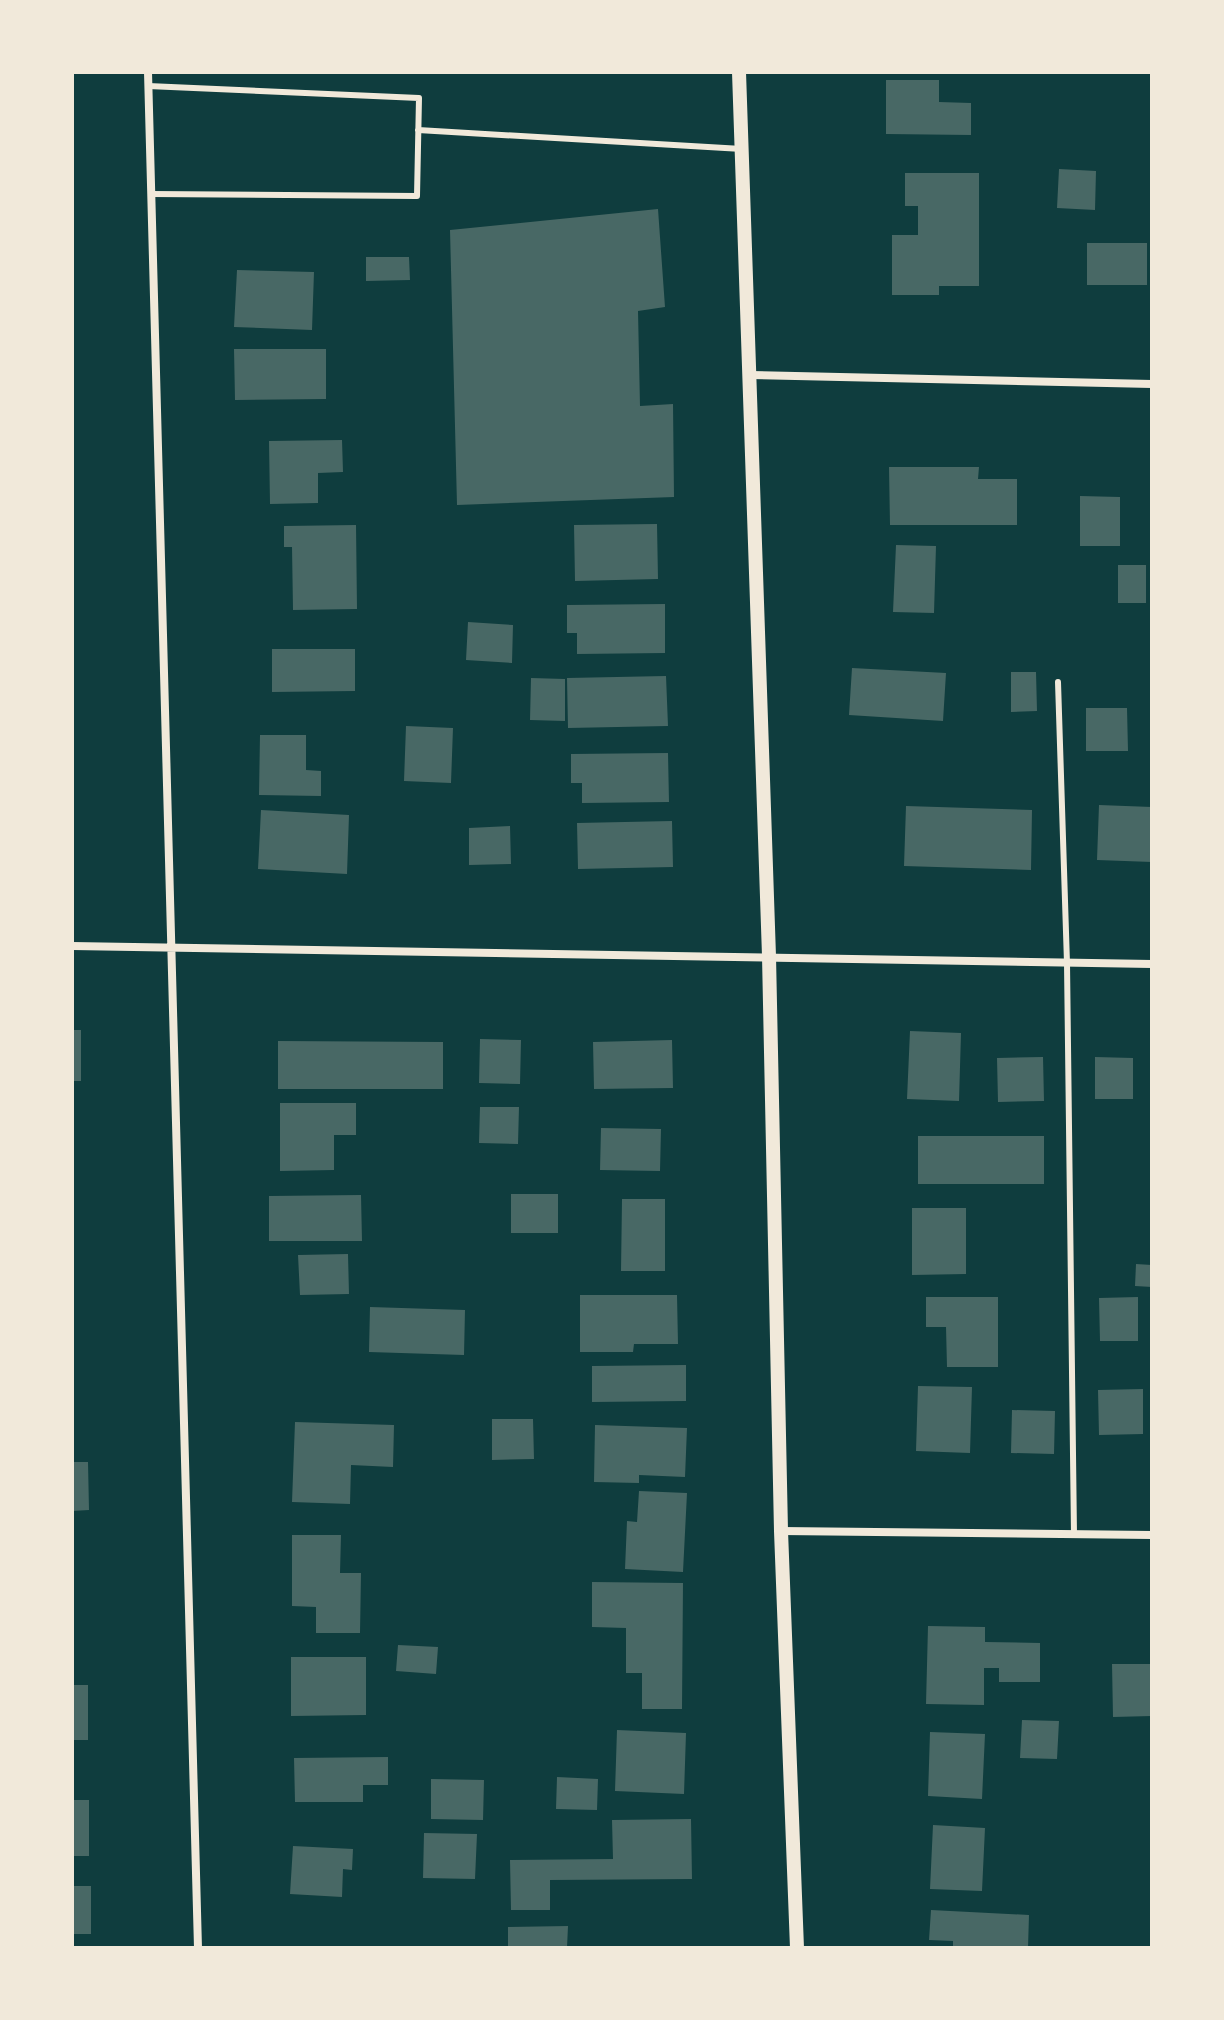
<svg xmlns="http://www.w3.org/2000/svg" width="1224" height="2020" font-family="'Source Sans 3',sans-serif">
<rect width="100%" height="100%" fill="#0f3d3e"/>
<!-- building -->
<path fill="#486865" d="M886,80H939V102L971,103V135L886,134Z
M1059,169L1096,171L1095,210L1057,208Z
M905,173H979V286H939V295H892V235H918V206H905Z
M658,209L665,307L638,311L640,406L673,404L674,497L457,505L450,230Z
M1087,243H1147V285H1087Z
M366,257H409L410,280L366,281Z
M237,270L314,272L312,330L234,327Z
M234,349H326V399L235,400Z
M342,440L343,472L318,473V503L270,504L269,441Z
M889,467H979L978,479H1017V525H890Z
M1080,496L1120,497V546H1080Z
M657,524L658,579L575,581L574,525Z
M356,525L357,609L293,610L292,547H284V526Z
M896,545L936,546L934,613L893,612Z
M1118,565H1146V603H1118Z
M665,604V653L577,654V633H567V605Z
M468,622L513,625L512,663L466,660Z
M272,649H355V691L272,692Z
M852,668L946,673L943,721L849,715Z
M1011,672H1036L1037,711L1011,712Z
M666,676L668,726L568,728L567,678Z
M531,678L565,679V721L530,720Z
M1086,708H1127L1128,751H1086Z
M406,726L453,728L451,783L404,781Z
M260,735H306V770L321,771V796L259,795Z
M668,753L669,802L582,803V783H571V754Z
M1099,805L1152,807V862L1097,860Z
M906,806L1032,810L1031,870L904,866Z
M261,810L349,815L347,874L258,869Z
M672,821L673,867L578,869L577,823Z
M510,826L511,864L469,865V828Z
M72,1030H81V1081H72Z
M910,1031L961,1033L959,1101L907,1099Z
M480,1039L521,1040L520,1084L479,1083Z
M672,1040L673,1088L594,1089L593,1042Z
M278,1041L443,1042V1089H278Z
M1043,1057L1044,1101L998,1102L997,1058Z
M1095,1057L1133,1058V1099H1095Z
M280,1103H356V1135H334V1170L280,1171Z
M480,1107H519L518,1144L479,1143Z
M601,1128L661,1129L660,1171L600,1170Z
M918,1136H1044V1184H918Z
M511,1194H558V1233H511Z
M361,1195L362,1241H269V1196Z
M622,1199H665V1271H621Z
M912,1208H966V1274L912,1275Z
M348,1254L349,1294L300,1295L298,1255Z
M1136,1264L1152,1265V1287L1135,1286Z
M580,1295H677L678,1344H634L633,1352H580Z
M926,1297H998V1367H947L946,1327H926Z
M1138,1297V1341H1100L1099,1298Z
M370,1307L465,1310L464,1355L369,1352Z
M686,1365V1401L592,1402V1366Z
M918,1386L972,1387L970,1453L916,1451Z
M1143,1389V1434L1099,1435L1098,1390Z
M1012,1410L1055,1411L1054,1454L1011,1453Z
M492,1419H533L534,1459L492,1460Z
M295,1422L394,1425L393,1467L351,1465L350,1504L292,1502Z
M595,1425L687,1428L685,1477L639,1475V1483L594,1482Z
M72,1462H88L89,1510L72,1511Z
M639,1491L687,1493L683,1572L625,1569L627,1521L637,1522Z
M292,1535H341L340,1573H361L360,1633H316V1607L292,1606Z
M592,1582L683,1583L682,1709H642V1673H626V1628L592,1627Z
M928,1626L985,1627V1642L1040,1643V1682H999V1668H984V1705L926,1704Z
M398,1645L438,1647L436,1674L396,1671Z
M291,1657H366V1715L291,1716Z
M1112,1664H1152V1716L1113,1717Z
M72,1685H88V1740H72Z
M1022,1720L1059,1721L1057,1759L1020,1758Z
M617,1730L686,1733L684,1794L615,1791Z
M930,1732L985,1734L982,1799L928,1796Z
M388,1757V1785H363V1802H295L294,1758Z
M557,1777L598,1779L597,1810L556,1809Z
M431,1779L484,1780L483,1820L431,1819Z
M72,1800H89V1856H72Z
M691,1819L692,1879L550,1880V1910H511L510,1860L613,1859L612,1820Z
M933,1825L985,1828L982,1891L930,1889Z
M424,1833L477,1834L475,1879L423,1878Z
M293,1846L353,1849L352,1870L343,1869L342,1897L290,1894Z
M72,1886H91V1934H72Z
M931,1910L1029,1915L1028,1948H953V1941L929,1940Z
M568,1926L567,1948H508V1927Z"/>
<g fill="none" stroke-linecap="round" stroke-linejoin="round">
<!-- service -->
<path stroke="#f1e9da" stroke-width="6" d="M148,86L419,98L417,196L151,194
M418,130L742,149
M1058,682L1067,963L1074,1535"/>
<!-- minor -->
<path stroke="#f1e9da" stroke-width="8" d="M148,72L198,1948
M750,375L1152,384
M72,946L1152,964
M781,1531L1152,1535"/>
<!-- tertiary -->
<path stroke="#f1e9da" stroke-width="14" d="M739,72L769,956L781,1531L797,1948"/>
</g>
<!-- border -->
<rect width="1224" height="2020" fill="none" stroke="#f1e9da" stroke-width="148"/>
</svg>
